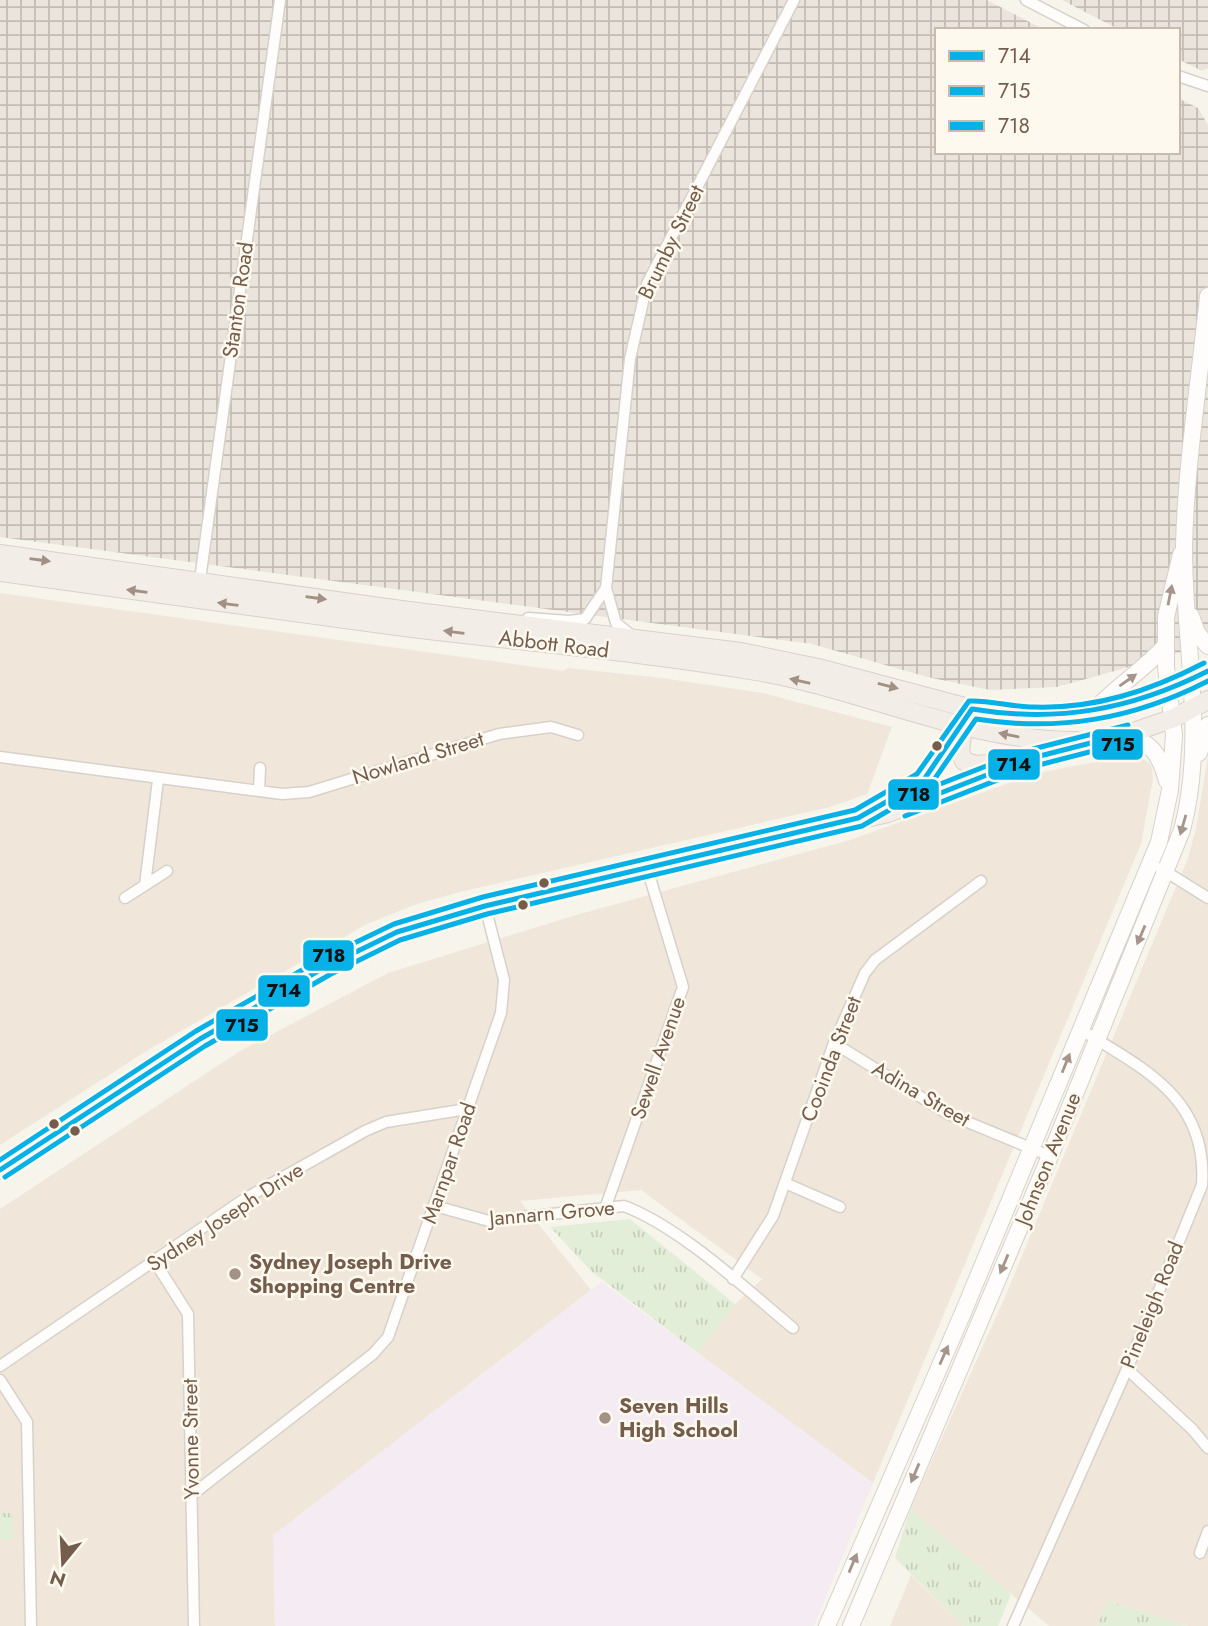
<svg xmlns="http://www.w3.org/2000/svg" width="1208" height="1626" font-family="Jost,sans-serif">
<defs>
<pattern id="industrial-grid" width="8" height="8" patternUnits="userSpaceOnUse" patternTransform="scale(1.75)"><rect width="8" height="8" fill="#eae4dd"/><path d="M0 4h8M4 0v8" fill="none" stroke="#c2bcb5"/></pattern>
<pattern id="grass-tufts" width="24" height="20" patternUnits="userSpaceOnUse" patternTransform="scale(1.75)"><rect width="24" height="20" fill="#e3eed8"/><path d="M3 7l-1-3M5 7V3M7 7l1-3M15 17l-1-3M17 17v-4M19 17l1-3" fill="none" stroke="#c6cebb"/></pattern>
</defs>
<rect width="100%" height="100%" fill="#f7f4ec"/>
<!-- residential -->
<path fill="#f0e7da" d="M0,593L564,671L568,668L662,678L763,693L892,727L867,794L830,807L464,891L417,904L367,924L148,1050L0,1145Z
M1128,756L1142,758L1151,765L1153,779L1141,844L873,1483L698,1353L735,1304L762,1279L641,1190L520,1201L591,1290L274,1535L275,1626H0V1209L240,1051L388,973L576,915L850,840L1037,773Z
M1208,756V1626H1188L1108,1601L1097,1626H1049L910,1509L1004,1299L1188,858L1196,828Z
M911,1575L963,1626H890Z"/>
<!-- industrial -->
<path fill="url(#industrial-grid)" d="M0,0H987L1045,30H937V152H1178V98L1198,108L1208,125V645L1057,687L990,690L927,677L812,644L0,537Z
M1062,0H1208V68L1202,71L1178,59V30H1120Z"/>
<!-- education -->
<path fill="#f4ebf3" d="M602,1282L873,1483L814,1626H275L273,1535Z"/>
<!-- grass -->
<path fill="url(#grass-tufts)" d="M630,1219L735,1304L698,1353L591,1271L550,1227Z
M910,1509L1011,1594L998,1626H963L895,1558Z
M0,1513H12L13,1539L0,1540Z
M1108,1601L1188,1626H1097Z"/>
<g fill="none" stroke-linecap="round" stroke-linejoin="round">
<!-- minor casing -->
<g stroke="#d6d1ca" stroke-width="13">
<path id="minor" d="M1026,0L1084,30
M1178,76L1208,86
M199,587L280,0
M528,618L569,621L585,619L606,588
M631,635L616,623L606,588L630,359L647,284L794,0
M0,757L282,794L309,792L499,734L551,727L578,735
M259,791L260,768
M1160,868L1208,898
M145,885L158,780
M125,898L167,871
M834,1043L948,1114L1050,1156
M785,1183L840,1207
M435,1206L489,1221L624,1206C680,1227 746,1289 793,1328
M606,1206L683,987L647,868
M155,1262L188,1314L194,1626
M733,1279L773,1216L834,1043L865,973L875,960L981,881
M0,1366L246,1198L365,1131L386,1122L467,1109
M1127,1369L1192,1429L1208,1448
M0,1380L27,1422L31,1626
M193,1494L373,1354L388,1337L501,1013L504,980L485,906
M1200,1553L1208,1531
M1013,1626L1127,1369L1202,1185C1208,1096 1141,1068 1080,1029"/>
</g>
<!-- secondary casing -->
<g stroke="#d7d1ca" stroke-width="18">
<path id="secondary" d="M1191,616L1197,633L1208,646
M1091,714C1113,688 1142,672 1165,646
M1125,735C1152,742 1160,755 1167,781
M1199,753L1208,725
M827,1626L962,1315L1159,842L1170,790L1174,735L1166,667V617L1181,554
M851,1626L1050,1156L1182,830C1207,737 1183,640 1184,545C1186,464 1200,377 1208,296"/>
</g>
<!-- primary casing -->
<g stroke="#d8d1ca" stroke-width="20">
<path id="primary" d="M0,554L401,610L741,652L818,668L972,709L1017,717L1091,714L1125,707L1156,697L1208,671
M0,572C132,590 264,609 397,626C517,641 637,651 756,671C864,689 967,742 1077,741
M963,727L960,752L964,761L976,765L1001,763
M882,805L923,781L967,716
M0,1170L200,1039L327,966L397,932L485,906L888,813L1028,759L1125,735L1174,718L1208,700"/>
</g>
<!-- minor -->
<use href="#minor" stroke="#fefdfc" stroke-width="10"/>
<!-- secondary -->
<use href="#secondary" stroke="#fefdfc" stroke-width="16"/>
<!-- primary -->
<use href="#primary" stroke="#f2eee7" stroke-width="18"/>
<!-- bus-1 casing -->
<g stroke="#fef9ee" stroke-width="10">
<path id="bus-1" d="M902,808L1028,759L1130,733
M0,1170L200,1039L327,966L397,932L485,906L858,818L923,781L972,709C1057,723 1131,710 1208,671"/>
</g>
<!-- bus-2 casing -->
<g stroke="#fef9ee" stroke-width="10">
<path id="bus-2" d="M905,816L1031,767L1132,741
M5,1177L205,1046L331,974L400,940L487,914L862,826L929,787L976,719C1059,732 1134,719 1208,681"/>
</g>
<!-- bus-3 casing -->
<g stroke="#fef9ee" stroke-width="10">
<path id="bus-3" d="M899,800L1025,751L1128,725
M0,1160L196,1031L323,958L394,924L483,897L855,810L917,774L969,701C990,700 1012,707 1034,707C1095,709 1150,691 1204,663"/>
</g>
<!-- bus-1 -->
<use href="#bus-1" stroke="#06b1e7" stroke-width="5"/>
<!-- bus-2 -->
<use href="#bus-2" stroke="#06b1e7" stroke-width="5"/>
<!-- bus-3 -->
<use href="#bus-3" stroke="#06b1e7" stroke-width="5"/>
</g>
<!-- one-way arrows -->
<defs><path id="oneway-solid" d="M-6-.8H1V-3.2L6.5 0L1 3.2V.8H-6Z" transform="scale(1.75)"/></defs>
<g fill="#a19083">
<use href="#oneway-solid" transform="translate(40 560) rotate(8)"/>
<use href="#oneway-solid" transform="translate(137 591) rotate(-172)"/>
<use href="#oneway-solid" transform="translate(316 598) rotate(8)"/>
<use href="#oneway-solid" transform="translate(228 604) rotate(-173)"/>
<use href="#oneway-solid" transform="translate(454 632) rotate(-173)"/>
<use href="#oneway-solid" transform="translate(800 681) rotate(-167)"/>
<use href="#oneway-solid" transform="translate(888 686) rotate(14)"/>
<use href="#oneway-solid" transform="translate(1009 735) rotate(-169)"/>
</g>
<g fill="#a5958a">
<use href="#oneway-solid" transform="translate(1170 595) rotate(-79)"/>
<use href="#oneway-solid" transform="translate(1128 680) rotate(-35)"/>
<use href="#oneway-solid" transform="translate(1183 825) rotate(106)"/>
<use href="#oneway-solid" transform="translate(1141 935) rotate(113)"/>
<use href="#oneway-solid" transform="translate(1066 1063) rotate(-68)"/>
<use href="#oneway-solid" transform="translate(1004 1264) rotate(113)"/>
<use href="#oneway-solid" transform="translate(944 1355) rotate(-66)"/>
<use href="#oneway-solid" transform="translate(915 1473) rotate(113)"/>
<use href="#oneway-solid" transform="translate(853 1563) rotate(-67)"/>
</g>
<!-- markers -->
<g fill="#755d4d" stroke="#fef9ee" stroke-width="2.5">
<circle cx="937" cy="746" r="6"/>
<circle cx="544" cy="883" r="6"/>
<circle cx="523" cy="905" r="6"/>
<circle cx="54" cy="1124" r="6"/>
<circle cx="75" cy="1131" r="6"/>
</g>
<g fill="#a29285" stroke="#fef9ee" stroke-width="2.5">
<circle cx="235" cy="1274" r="7"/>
<circle cx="605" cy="1418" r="7"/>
</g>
<g text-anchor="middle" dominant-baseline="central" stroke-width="5" stroke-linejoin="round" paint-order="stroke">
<!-- street labels -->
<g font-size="21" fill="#755d4d" stroke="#fef9ee">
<text transform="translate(671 242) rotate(-64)">Brumby Street</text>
<text transform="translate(238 300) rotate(-82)">Stanton Road</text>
<text transform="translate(554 644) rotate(7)">Abbott Road</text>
<text transform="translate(418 758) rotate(-17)">Nowland Street</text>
<text transform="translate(658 1058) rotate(-71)">Sewell Avenue</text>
<text transform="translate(831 1059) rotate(-69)">Cooinda Street</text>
<text transform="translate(921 1094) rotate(30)">Adina Street</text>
<text transform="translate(1048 1159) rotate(-68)">Johnson Avenue</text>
<text transform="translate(449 1163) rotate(-71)">Marnpar Road</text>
<text transform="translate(552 1213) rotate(-5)">Jannarn Grove</text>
<text transform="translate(225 1217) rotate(-33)">Sydney Joseph Drive</text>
<text transform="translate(1152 1305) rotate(-68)">Pineleigh Road</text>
<text transform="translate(191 1439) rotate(-91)">Yvonne Street</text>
</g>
<!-- poi labels -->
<g font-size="21" font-weight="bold" fill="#755d4d" stroke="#fef9ee" text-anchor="start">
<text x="249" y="1262">Sydney Joseph Drive<tspan x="249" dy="24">Shopping Centre</tspan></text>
<text x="619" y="1406">Seven Hills<tspan x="619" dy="24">High School</tspan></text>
</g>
</g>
<g stroke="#fef9ee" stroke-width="2.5">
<rect x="1091" y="728" width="53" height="33" rx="7" fill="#06b1e7"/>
<rect x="987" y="748" width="54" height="33" rx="7" fill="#06b1e7"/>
<rect x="887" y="778" width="53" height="33" rx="7" fill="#06b1e7"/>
<rect x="302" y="939" width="53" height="33" rx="7" fill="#06b1e7"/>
<rect x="257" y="974" width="54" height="34" rx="7" fill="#06b1e7"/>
<rect x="215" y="1008" width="54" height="34" rx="7" fill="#06b1e7"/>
</g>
<g font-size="19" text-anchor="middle" font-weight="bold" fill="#111">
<text x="1118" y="751">715</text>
<text x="1014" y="771">714</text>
<text x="914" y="801">718</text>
<text x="329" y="962">718</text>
<text x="284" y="997">714</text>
<text x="242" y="1032">715</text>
</g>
<!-- legend -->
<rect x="935" y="28" width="245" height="126" fill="#fef9ee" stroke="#c7bbae" stroke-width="2"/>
<rect x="949" y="51" width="35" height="10" fill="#06b1e7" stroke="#c7bbae" stroke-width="2"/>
<text x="998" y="63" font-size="21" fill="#755d4d">714</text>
<rect x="949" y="86" width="35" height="10" fill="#06b1e7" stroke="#c7bbae" stroke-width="2"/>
<text x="998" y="98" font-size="21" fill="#755d4d">715</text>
<rect x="949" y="121" width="35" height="10" fill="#06b1e7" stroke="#c7bbae" stroke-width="2"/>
<text x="998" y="133" font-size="21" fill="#755d4d">718</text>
<!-- north arrow -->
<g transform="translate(63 1563) rotate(198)" stroke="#fef9ee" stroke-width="5" paint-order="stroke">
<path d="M0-5L12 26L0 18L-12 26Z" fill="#755d4d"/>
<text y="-10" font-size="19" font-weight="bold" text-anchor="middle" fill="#755d4d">N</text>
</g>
</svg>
